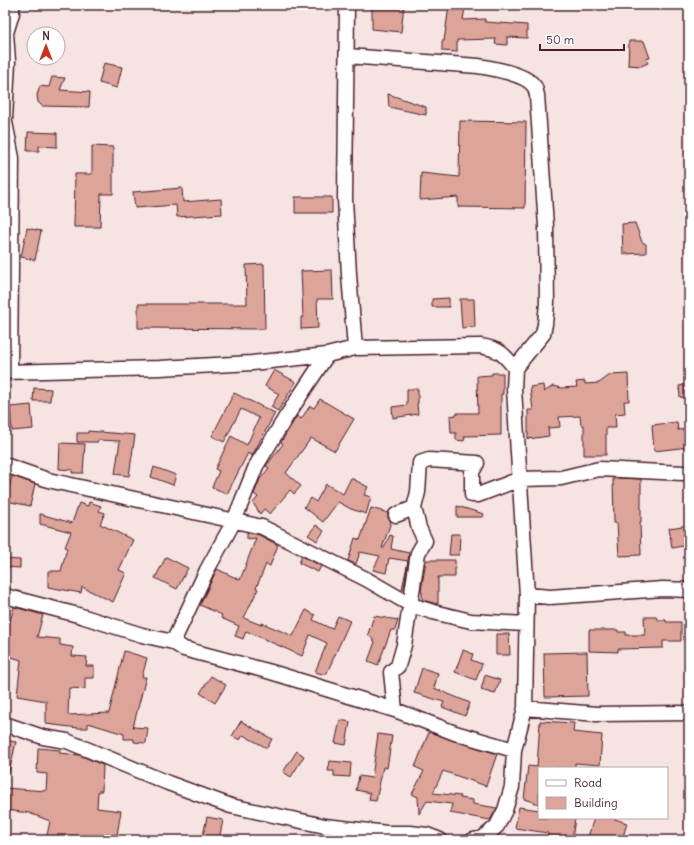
<svg xmlns="http://www.w3.org/2000/svg" width="694" height="845" font-family="Delius,sans-serif">
<rect width="100%" height="100%" fill="#f5e4e1"/>
<filter id="ink" filterUnits="userSpaceOnUse"><feTurbulence type="fractalNoise" baseFrequency=".025" numOctaves="2"/><feDisplacementMap in="SourceGraphic" scale="8" xChannelSelector="R" yChannelSelector="G"/><feConvolveMatrix kernelMatrix="1 2 1 2 8 2 1 2 1" color-interpolation-filters="sRGB"/></filter>
<g filter="url(#ink)">
<!-- building -->
<path fill="#dda49a" stroke="#4a1f2b" d="M372,5H404L401,32L372,29Z
M449,6L465,8L463,20L485,19V22L527,25V38L507,37V45L495,44L496,39L457,40V52L442,51V41H444Z
M629,41H644L650,58L646,59L648,63L641,66L628,65Z
M104,63L122,67L117,88L99,83Z
M52,77L65,78L60,90L90,92L89,107L42,106L38,102L37,95L40,86L49,87Z
M388,94L426,107V115L389,107Z
M460,121L526,122L525,208L458,207V197L420,200L421,173L459,177Z
M28,132L57,133V147L39,146V151H27Z
M92,146L113,147V194H101L100,227H74L75,174H92Z
M182,188L183,202L221,199L222,214L177,217L176,205L135,208L133,192Z
M295,197H332V213H295Z
M635,223L642,242L646,244V253L623,254L622,224Z
M27,228L41,231L35,260L21,257Z
M264,264L265,329L138,328V304H247L246,265Z
M332,270L333,299H317L318,328L301,329V317H303L301,271Z
M449,298V307H432V299Z
M460,299H474L475,327L462,328Z
M274,370L296,382L278,411L271,407L279,394L265,386Z
M492,373H503V394H501V435L465,436L464,441L456,440V433H451L450,416L457,415V413H478L477,376L492,375Z
M628,374L629,401H624L625,413L615,414L616,428H606V455H584V425H581L580,416L559,417L560,427L548,428L549,436L528,439V410H533L530,387L543,385L544,392L553,386L562,388L577,387L576,382L585,381V384L599,383L610,375Z
M688,384L689,398L680,397L679,386Z
M34,388L51,389L50,401H33Z
M407,389H418V403H417L418,414L393,418L392,407L407,405Z
M234,393L275,413L252,456L248,453L227,494L212,487L219,471L215,469L231,436L247,445L259,418L241,409L224,442L212,436Z
M320,399L354,419L335,451L311,438L286,473L301,486L294,494L290,490L270,514L264,509L260,514L253,503L258,497L254,494L260,479L269,468L266,466L283,444L281,442L297,416L301,419L310,406L314,408Z
M31,405L33,429L12,431L10,407Z
M677,422L678,430L689,429V447L654,451L652,425Z
M88,431L135,435L129,476L115,474L120,441L98,440V442H77V433H88Z
M60,443L85,444L83,473H72L73,470L59,469Z
M154,467L176,475L173,485L151,477Z
M12,476L35,484L30,506L6,501Z
M351,478L368,487L364,495L371,497L366,514L351,509L338,502L323,522L304,507L311,498L316,502L326,484L343,494Z
M613,478L641,479V522H640L641,555L619,556L617,523H614Z
M89,502L101,506L99,511L105,513L100,524L133,540L119,570L126,573L113,602L82,587L81,593L48,587V571H61L67,548L65,547L71,532L40,524V514L72,523L79,503L88,506Z
M457,506L484,514L483,517H457Z
M371,508L388,513V518L391,522L382,548H384L390,535L393,536L391,549L409,553L404,589H402L408,561L389,558L386,573L373,570L380,556L360,552L356,564L348,561L355,538L360,540Z
M316,525L324,531L317,541L308,535Z
M689,525V545L672,548L669,528Z
M247,532L259,535L278,545L270,566L266,564L262,574L256,588L258,589L244,618L261,625L262,623L293,636L306,610L315,615L313,620L332,629L338,616L350,621L326,675L315,672L327,643L310,635L302,656L246,631L243,639L235,636L239,626L221,618L222,615L200,605L217,569L240,580L256,538L247,539Z
M451,534H460L459,555H449Z
M302,556L321,566L318,572L299,563Z
M166,557L188,568L177,589L155,578Z
M5,559L20,560V568L5,567Z
M426,560H455V577H438V604L422,600V592H421Z
M14,607L43,615L37,637L60,639V645L73,647L72,656L87,657L86,666H94V678H85V689L69,688L68,715L109,713L124,651L147,658L142,677H146L133,727L148,728L146,743L134,742V739H124V734L88,723V728H79L46,724V701L17,696L21,660L5,655V638Z
M374,616L398,620L395,630H391L378,665L368,661L375,642L368,634Z
M644,617H656L659,620H666V622H681V641H663V648L618,649V652L589,651V630H618V632H626V635H645Z
M496,634H509L510,655H496Z
M463,650L473,654L471,660L482,664L476,680L455,672Z
M587,652L588,696L545,697L544,653Z
M422,668L438,673L434,688L470,703L465,716L442,707L444,702L414,693Z
M485,675L500,680L495,694L481,690Z
M211,676L226,685L215,703L200,693Z
M340,720L350,722L346,745L335,743Z
M241,721L272,739L267,748L243,735L240,740L232,736Z
M540,721L574,723L573,732L602,735L600,765L575,763V768H539V804L524,799L528,766L537,767Z
M429,732L497,754L486,786L443,771L433,793L461,796L460,798L473,800V804L497,808L490,820L450,813L452,804L427,801L419,814L418,797L412,794L424,771L415,767Z
M378,734L392,736L387,768L383,767L376,801L369,800L370,793L356,790L359,776L372,778Z
M5,740L16,742L9,773L5,772Z
M38,748L60,750L59,753L79,755L103,765L102,791H98L97,808L121,811L117,835L106,834L105,840H46L50,821L29,813L5,810V788L46,791L47,774L37,773Z
M297,751L304,756L291,777L283,772Z
M330,761L351,763L350,777L334,776V771H328Z
M519,807L539,810V818H575L572,840L548,837V833L515,828Z
M207,817L223,820L219,840H202Z
M594,818H612L627,823L622,840H587Z"/>
<g fill="none" stroke-linecap="round" stroke-linejoin="round">
<!-- minor casing -->
<g stroke="#4a1f2b" stroke-width="17">
<path id="minor" d="M347,5L345,199L349,275L355,348
M348,56L478,66C491,68 526,74 534,86C536,88 536,93 537,95L546,226L547,303L545,324L543,334L515,368L514,389L527,595L525,708L514,750L512,787L505,810L497,826L483,838L473,840
M5,119L8,61L6,33L12,13V5
M5,122L12,158L10,372
M5,372L160,368L252,363L327,355L355,348L480,346C499,349 503,353 515,368
M5,465L48,480L262,527L366,579L411,605L433,612L471,621L525,624
M396,515L414,508L418,492L420,463L429,460L477,463L472,472V495H478L520,479L561,478L599,469L683,473
M527,595L550,597L663,589L689,590
M5,596L78,615L142,635L173,642L184,649L271,672L395,710L455,733L514,750
M173,642L207,570L234,521L256,466L286,417L327,355
M525,708L597,714L689,713
M395,710L391,672L398,666L404,645L418,553L425,541L419,528L414,508
M5,724L43,737L67,741L168,783L231,806L325,826L387,833H410L427,835L440,840"/>
</g>
<!-- minor -->
<use href="#minor" stroke="#fff" stroke-width="14"/>
</g>
</g>
<!-- margin -->
<rect width="694" height="845" fill="none" stroke="#fff" stroke-width="20"/>
<rect x="10" y="10" width="674" height="825" fill="none" stroke="#4a1f2b" stroke-width="1.5" filter="url(#ink)"/>
<!-- legend -->
<rect x="538" y="767" width="130" height="52" fill="#ffffff" stroke="#b7a5aa"/>
<rect x="546" y="780" width="20" height="6" fill="#ffffff" stroke="#b7a5aa"/>
<text x="574" y="787" font-size="12" fill="#4a1f2b">Road</text>
<rect x="546" y="797" width="20" height="12" fill="#dda49a" stroke="#b7a5aa"/>
<text x="574" y="807" font-size="12" fill="#4a1f2b">Building</text>
<!-- north arrow -->
<g transform="translate(46 46)"><circle r="19" fill="#ffffff" stroke="#b7a5aa"/>
<path d="M0-3L7 15L0 10L-7 15Z" fill="#c8321e"/>
<text y="-6" font-size="11" font-weight="bold" text-anchor="middle" fill="#4a1f2b">N</text>
</g>
<!-- scale -->
<path d="M540 44v6h84v-6" fill="none" stroke="#4a1f2b" stroke-width="2"/>
<text x="546" y="44" font-size="12" fill="#4a1f2b" stroke="#ffffff" stroke-width="3" paint-order="stroke">50 m</text>
</svg>
